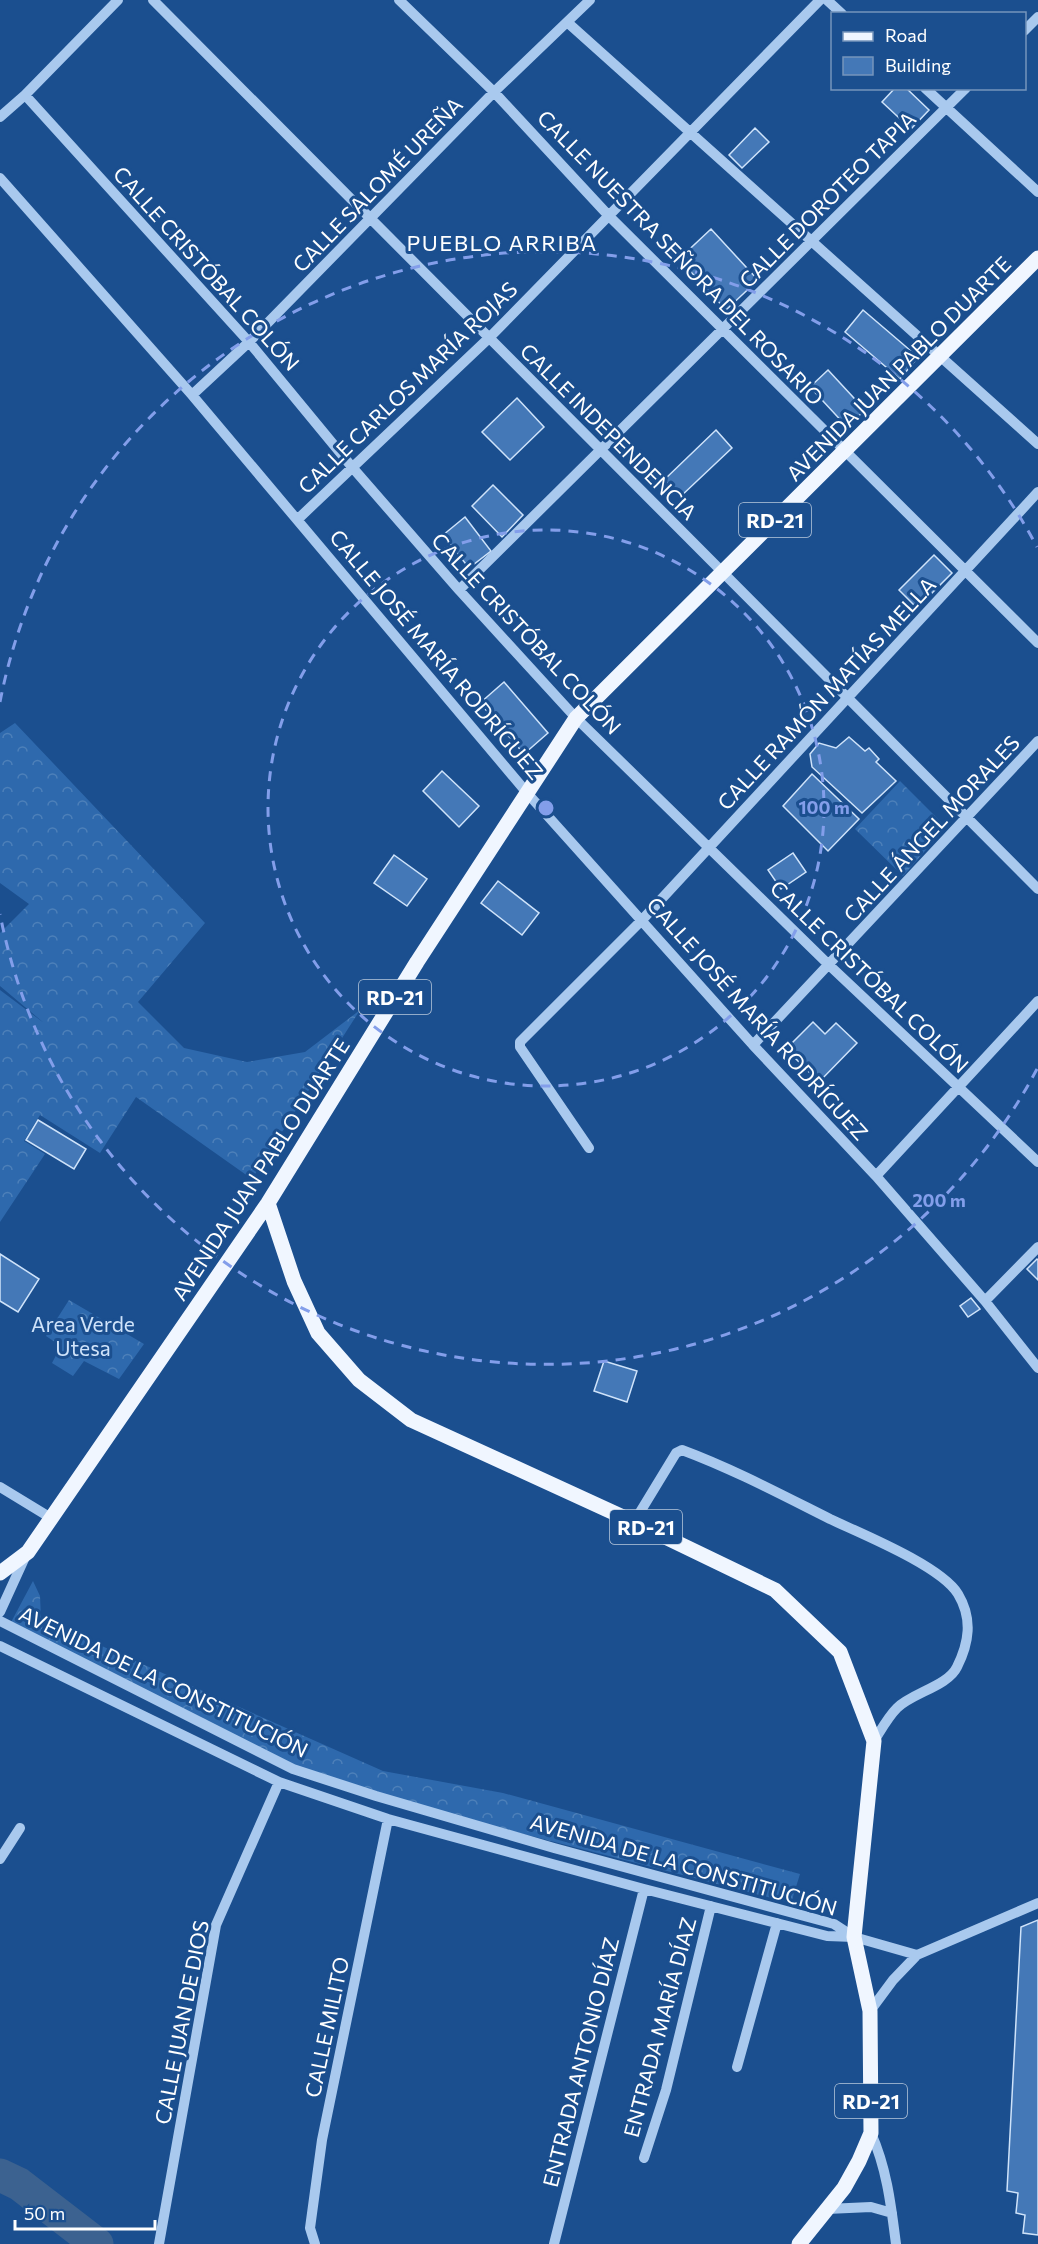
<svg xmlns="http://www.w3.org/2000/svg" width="1038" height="2244" font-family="Commissioner,sans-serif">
<defs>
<pattern id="forest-crowns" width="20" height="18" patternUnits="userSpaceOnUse" patternTransform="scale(1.5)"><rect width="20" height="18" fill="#2e69ad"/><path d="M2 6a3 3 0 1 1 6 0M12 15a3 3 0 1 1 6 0" fill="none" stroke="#4d80b9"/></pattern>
</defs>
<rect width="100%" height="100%" fill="#1b4f8f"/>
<!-- forest -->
<path fill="url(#forest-crowns)" d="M15,723L205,923L138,1002L184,1048L247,1062L305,1052L360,1010L252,1179L136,1097L100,1153L40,1115L24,1141L45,1154L0,1222V990L44,1023L0,986V933L29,904L0,883V733Z
M900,781L946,827L903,876L855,829Z
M69,1300L144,1344L119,1379L84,1361L73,1376L52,1363L61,1346L46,1336Z
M33,1581L40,1596L41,1619L383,1771L503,1793L800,1874L791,1903L376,1796L293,1769L9,1626Z"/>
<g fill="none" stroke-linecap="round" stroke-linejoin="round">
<!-- river -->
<path stroke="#3c6290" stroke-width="33" d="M0,2175L19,2184L97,2244"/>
</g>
<!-- building -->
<path fill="#4478b7" stroke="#cfe3fa" stroke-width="1.5" d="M895,88H906L929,110L911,129L882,102Z
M755,128L769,142L742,168L729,155Z
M711,229L758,280L726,310L679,259Z
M863,310L918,357L900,379L845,332Z
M828,370L865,410L847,427L810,387Z
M517,398L544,427L510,460L482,432Z
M716,430L732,448L680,497L664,480Z
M493,485L523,515L502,537L472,506Z
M465,517L491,551L469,568L443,535Z
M934,555L952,573L917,608L899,590Z
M504,682L548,733L524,754L480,703Z
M849,737L865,751L869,748L879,759L876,762L896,781L862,813L812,767L810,754L819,743L836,748Z
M442,771L479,806L459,827L423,791Z
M812,774L859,819L828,851L783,806Z
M793,853L806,872L781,889L768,870Z
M394,855L427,879L407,906L374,883Z
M498,881L539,913L522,935L481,903Z
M813,1022L825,1034L836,1023L857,1043L819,1082L786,1049Z
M38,1120L86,1149L74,1169L26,1140Z
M0,1254L39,1279L18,1312L0,1301Z
M1037,1259L1038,1260V1280L1027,1269Z
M971,1298L980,1309L968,1317L960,1306Z
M604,1361L637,1371L627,1402L594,1391Z
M1038,1920V2235L1023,2233L1025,2215L1016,2213L1018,2193L1007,2191L1021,1927Z"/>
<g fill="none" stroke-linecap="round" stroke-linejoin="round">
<!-- minor -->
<path stroke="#a9c9ee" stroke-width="10" d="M153,0L1038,889
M399,0L494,92L608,215L1038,643
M827,0L842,14
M567,22L1038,444
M1024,31L1038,17
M925,88L1038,192
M25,95L249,342L352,467L459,590L576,718L829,965L1038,1162
M0,117L25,95L118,0
M0,178L192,395L528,794L753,1045L876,1176L985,1301L1038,1368
M192,395L249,342L494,92L590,0
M298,519L489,338L820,0
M459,590L966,88
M753,1045L1038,741
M589,1148L520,1047V1042L642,920L1038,492
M876,1176L1038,1001
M985,1301L1038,1247
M0,1487L51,1518
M634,1522L676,1453L682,1450C733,1469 782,1495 830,1519C862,1534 941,1566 958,1594C973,1619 969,1643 957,1667C948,1686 912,1693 897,1708C888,1717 881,1730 874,1741
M0,1612L26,1555
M0,1621L293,1769L376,1796L554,1848L834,1924L854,1937
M0,1646L279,1782L388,1819L644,1889L827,1936L854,1937L917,1955L1038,1903
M0,1859L20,1828
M870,2011L893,1980L917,1955
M737,2067L777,1923
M871,2133C887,2169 891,2205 896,2244
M644,2158L666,2090L711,1906
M827,2209L871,2207L892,2213
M159,2244L216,1925L279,1782
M315,2244L310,2228L322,2140L388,1819
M554,2244L644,1889"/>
<!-- major -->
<path stroke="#f0f6ff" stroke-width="15" d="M268,1203L294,1281L318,1333L359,1380L411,1420L634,1522L775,1590L840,1652L874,1741L854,1937L870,2011L871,2133L859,2161L844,2188L799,2244
M0,1573L28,1552L268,1203L417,962L576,718L1038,258"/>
</g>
<!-- distance rings -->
<g fill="none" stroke="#839eea" stroke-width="3" stroke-dasharray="10 8">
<circle cx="546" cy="808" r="278"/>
<path d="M1037 1069A556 556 0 0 1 0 914M0 702A556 556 0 0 1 1037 547"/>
</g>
<g text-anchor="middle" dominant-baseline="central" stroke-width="6" stroke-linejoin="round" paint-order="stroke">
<!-- shield labels -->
<g fill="#1b4f8f" stroke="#bbcadd" stroke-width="1.5">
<rect x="739" y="503" width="72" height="34" rx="4.5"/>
<rect x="359" y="980" width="72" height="34" rx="4.5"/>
<rect x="610" y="1510" width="72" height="34" rx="4.5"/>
<rect x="835" y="2084" width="72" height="34" rx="4.5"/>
</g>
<g font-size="20" font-weight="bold" fill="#fff">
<text x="775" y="520">RD-21</text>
<text x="395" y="997">RD-21</text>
<text x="646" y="1527">RD-21</text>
<text x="871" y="2101">RD-21</text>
</g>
<!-- street labels -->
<g font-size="21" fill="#fff" stroke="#1b4f8f">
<text transform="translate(377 184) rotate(-46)">CALLE SALOMÉ UREÑA</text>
<text transform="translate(827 199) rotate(-45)">CALLE DOROTEO TAPIA</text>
<text transform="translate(681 257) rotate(46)">CALLE NUESTRA SEÑORA DEL ROSARIO</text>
<text transform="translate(207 268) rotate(48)">CALLE CRISTÓBAL COLÓN</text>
<text transform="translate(898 368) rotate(-45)">AVENIDA JUAN PABLO DUARTE</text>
<text transform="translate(407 387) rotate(-44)">CALLE CARLOS MARÍA ROJAS</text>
<text transform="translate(609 431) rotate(45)">CALLE INDEPENDENCIA</text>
<text transform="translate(527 633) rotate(47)">CALLE CRISTÓBAL COLÓN</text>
<text transform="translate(437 654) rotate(50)">CALLE JOSÉ MARÍA RODRÍGUEZ</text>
<text transform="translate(826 693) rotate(-47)">CALLE RAMÓN MATÍAS MELLA</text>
<text transform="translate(931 828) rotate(-47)">CALLE ÁNGEL MORALES</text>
<text transform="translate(870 976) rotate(44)">CALLE CRISTÓBAL COLÓN</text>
<text transform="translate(758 1018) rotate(48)">CALLE JOSÉ MARÍA RODRÍGUEZ</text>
<text transform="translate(260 1169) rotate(-57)">AVENIDA JUAN PABLO DUARTE</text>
<text transform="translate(164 1681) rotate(26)">AVENIDA DE LA CONSTITUCIÓN</text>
<text transform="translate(684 1864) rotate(16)">AVENIDA DE LA CONSTITUCIÓN</text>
<text transform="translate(181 2022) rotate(-79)">CALLE JUAN DE DIOS</text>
<text transform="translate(326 2027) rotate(-78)">CALLE MILITO</text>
<text transform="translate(659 2027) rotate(-75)">ENTRADA MARÍA DÍAZ</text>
<text transform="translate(580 2062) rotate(-76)">ENTRADA ANTONIO DÍAZ</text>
</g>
<!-- park labels -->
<g font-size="21" fill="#cfe3fa" stroke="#1b4f8f">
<text x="83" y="1323">Area Verde<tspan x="83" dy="24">Utesa</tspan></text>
</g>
<!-- neighbourhood labels -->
<g font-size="22" letter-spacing="1.5" fill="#fff" stroke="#1b4f8f">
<text x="502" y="242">PUEBLO ARRIBA</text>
</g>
</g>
<circle cx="546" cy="808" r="9" fill="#839eea" stroke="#1b4f8f" stroke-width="3"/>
<g font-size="18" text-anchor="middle" font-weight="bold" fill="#839eea" stroke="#1b4f8f" stroke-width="6" stroke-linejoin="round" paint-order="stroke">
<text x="824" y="814">100 m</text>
<text x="939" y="1207">200 m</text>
</g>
<!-- legend -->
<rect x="831" y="12" width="195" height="78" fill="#1b4f8f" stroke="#7695bc" stroke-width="1.5"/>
<rect x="843" y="32" width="30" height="9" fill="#f0f6ff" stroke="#7695bc" stroke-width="1.5"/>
<text x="885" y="42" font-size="18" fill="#ffffff">Road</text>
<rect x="843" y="57" width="30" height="18" fill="#4478b7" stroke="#7695bc" stroke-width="1.5"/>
<text x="885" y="72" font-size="18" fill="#ffffff">Building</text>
<!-- scale -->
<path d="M15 2220v9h140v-9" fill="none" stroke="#ffffff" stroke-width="3"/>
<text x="24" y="2220" font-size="18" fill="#ffffff" stroke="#1b4f8f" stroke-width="4.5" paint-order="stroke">50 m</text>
</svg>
